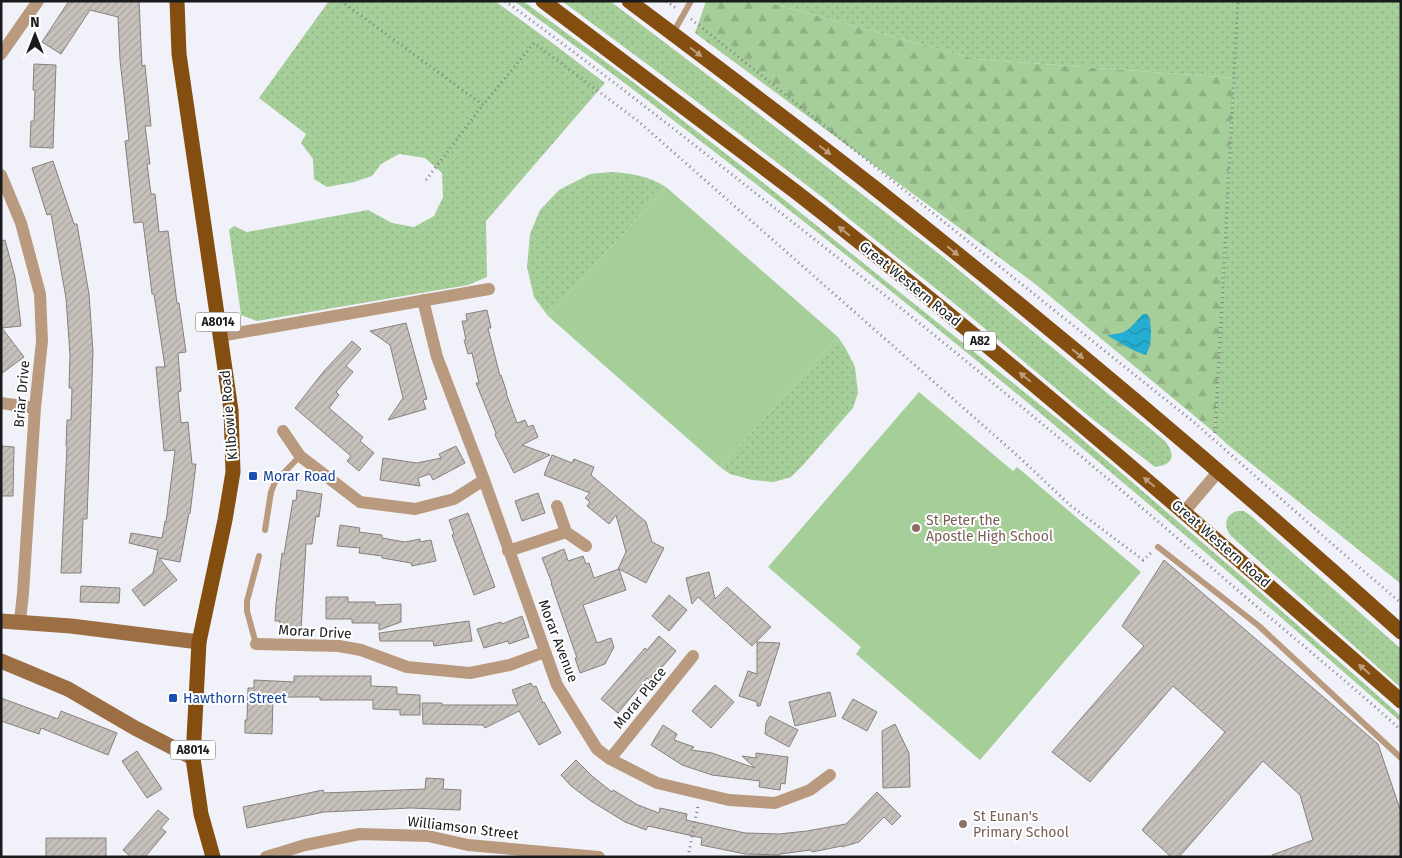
<svg xmlns="http://www.w3.org/2000/svg" width="1402" height="858" font-family="'Fira Sans',sans-serif">
<defs>
<pattern id="grass-dots" width="8" height="8" patternUnits="userSpaceOnUse" patternTransform="scale(1.25)"><rect width="8" height="8" fill="#a6ce99"/><path d="M2 2h.1M6 6h.1" fill="none" stroke="#8eb083" stroke-width="1.8" stroke-linecap="round"/></pattern>
<pattern id="forest-firs" width="22" height="20" patternUnits="userSpaceOnUse" patternTransform="scale(1.25)"><rect width="22" height="20" fill="#a6ce99"/><path d="M5 1l3.5 6h-7zM16 11l3.5 6h-7z" fill="#8eb083"/></pattern>
<pattern id="water-waves" width="16" height="10" patternUnits="userSpaceOnUse" patternTransform="scale(1.25)"><rect width="16" height="10" fill="#25aed1"/><path d="M0 5q4-4 8 0t8 0" fill="none" stroke="#1f8da9"/></pattern>
<pattern id="building-hatch" width="6" height="6" patternUnits="userSpaceOnUse" patternTransform="scale(1.25)"><rect width="6" height="6" fill="#c7c1bc"/><path d="M-1 1l2-2M0 6l6-6M5 7l2-2" fill="none" stroke="#aaa5a1"/></pattern>
</defs>
<rect width="100%" height="100%" fill="#f1f2f9"/>
<!-- grass -->
<path fill="url(#grass-dots)" d="M329,1H495L551,42L605,83L486,221L487,277L468,285L257,321L241,315L229,230L234,226L247,232L368,210L392,223L414,227L434,216L443,197L442,173L425,158L399,154L381,164L372,176L354,182L327,187L314,179L313,159L301,143L306,134L259,98Z
M514,1H523L633,82L756,177L1069,428L1260,592L1401,716V722C1115,471 822,226 514,1Z
M562,1H610L734,95L943,257L1165,441C1176,455 1174,465 1155,467L1091,418L971,317L821,196L663,76Z
M763,1H1401V584L1228,445L1215,433L1234,78L975,59Z
M610,172C630,173 649,176 666,187L548,316L534,297L527,267L530,234L540,210L559,190L590,174Z
M838,337L846,349L855,367L858,393L853,408L804,464L791,477L774,482L752,480L730,474L720,467Z
M1237,511H1244L1250,515L1401,649V688L1231,536C1223,526 1225,515 1237,511Z"/>
<!-- forest -->
<path fill="url(#forest-firs)" d="M706,1H763L975,59L1234,78L1215,433L1034,283L695,33Z"/>
<!-- pitch -->
<path fill="#a6ce99" d="M666,187L838,337L720,467L548,316Z
M919,392L1013,471L1017,467L1141,572L980,760L856,654L861,647L768,567Z"/>
<!-- water -->
<path fill="url(#water-waves)" d="M1143,314H1147C1153,324 1152,346 1146,355C1132,351 1119,342 1107,335C1129,333 1128,330 1143,314Z"/>
<!-- building -->
<path fill="url(#building-hatch)" stroke="#86817c" d="M69,1H139L142,66L145,65L151,126H145L150,164H147L151,194H155L159,232L168,231L177,303H179L186,352L178,353L181,391L178,392L181,423L188,422L192,464H196L190,514L189,513L180,562L159,558L177,580L144,606L132,590L153,573L158,550L129,543L131,533L162,538L165,521L166,522L175,450L164,451L156,367H165L154,294H152L143,222L134,223L125,141L129,140L120,60L118,17L90,10L61,54L42,42Z
M34,64L56,65L53,148L30,147L31,121H34L35,90H33Z
M53,161L74,224H77L89,294L93,352L87,519H83L81,573H61L67,446H66L67,420H71L72,388H69L70,355L66,298L51,214L47,215L32,168Z
M5,240L15,277L21,326L2,328L24,357L1,374V241Z
M487,310L491,328H488L500,376L501,375L507,393H506L517,423L525,420L528,427L533,425L538,437L522,445L550,455L514,473L495,435L496,433L476,383H479L472,353L468,354L464,340H466L462,321H467L466,314Z
M406,323L427,399L423,400L426,409L388,420L403,398L390,345L370,331Z
M352,341L361,349L346,366L353,372L336,392L339,395L329,408L363,437L360,441L374,453L359,471L347,461L351,456L295,408L324,371Z
M1,446L14,447L13,496H1Z
M456,446L465,463L433,480L430,474L418,478L420,486L380,480L383,458L417,463L441,458L439,454Z
M552,455L572,463L574,459L594,467L591,475L646,522L652,542L664,548L646,583L619,569L626,590L583,605L597,643L611,638L614,647L605,664L580,673L575,658H577L551,583H552L542,558L564,549L568,561L583,556L586,564L589,563L594,578L619,569H618L626,552L616,515L609,524L587,506L590,502L585,498L590,493L544,475Z
M297,490L322,494L319,517L316,516L312,544H306L301,630L279,629L280,621H275L276,604L282,553L284,554L293,500L296,501Z
M538,493L545,513L522,521L515,501Z
M468,513L495,587L474,595L452,535L454,534L449,520Z
M340,525L360,528L359,532L382,535V538L405,542L420,539V542L431,540L436,561L412,566L411,563L382,558V556L359,553L360,548L337,546Z
M1164,560L1378,744L1401,812V857H1272V855L1313,840L1300,795L1263,761L1179,857H1171L1142,830L1225,732L1173,686L1090,782L1052,752L1144,646L1122,626Z
M709,572L715,599L727,587L771,627L752,646L698,597L692,604L686,578Z
M81,586L120,588L119,603L80,602Z
M669,595L687,610L669,631L652,616Z
M326,597H348V602H375V605L401,604V622L379,630V623H352V619H326Z
M522,616L529,637L509,644L508,641L484,648L477,629L501,622L502,624Z
M469,621L472,641L434,646L433,641H380L379,633Z
M659,636L676,651L650,681L647,678L618,713L601,699L645,648L647,650Z
M757,642L780,643L760,706H757V702L739,696L748,671L757,674Z
M294,676H371V686L397,687V694L420,695V715H400V710L373,709V700H320V697H273L272,734L245,733V720H247L248,688H254V680L294,682Z
M531,683L533,687L536,686L543,703L544,702L561,733L539,745L519,711L485,728L483,725L423,724L422,703H442V705H518L512,690Z
M715,685L734,702L711,728L692,711Z
M830,692L836,716L795,726L789,702Z
M1,698L58,719L61,711L117,733L108,755L41,728L39,734L1,721Z
M853,699L877,712L867,731L842,718Z
M770,716L798,730L789,747L765,734L766,723Z
M895,724L909,753L910,787L883,788L882,731Z
M663,725L677,734L674,740L694,747L691,750L712,753L755,768L742,756L756,758V753L788,757L785,784L781,783L780,790L759,787L760,781L712,775L682,765L651,745Z
M137,751L162,789L147,798L122,761Z
M576,760L592,776L612,792L613,790L638,805L659,813L660,808L687,814L686,820L745,833L779,834L807,831L846,824L877,792L901,816L892,825L884,817L859,842L842,847V846L812,852L811,850L780,854V855L745,854L701,845L702,838L648,826L646,830L625,822L591,801L571,786L561,775Z
M426,778L444,779L443,789L461,790L460,810L411,808L324,812L247,828L243,807L323,790L324,793L425,789Z
M158,810L169,819L161,828L166,832L145,857H131L123,850Z
M46,838H106V857H46Z"/>
<g fill="none" stroke-linecap="round" stroke-linejoin="round">
<!-- path -->
<path stroke="#7e7f83" stroke-width="3" stroke-dasharray="1 4" stroke-linecap="butt" d="M341,1L483,105L534,43L638,121L1019,457L1071,506L1143,560L1151,553
M505,1C593,65 678,132 763,199C926,326 1086,458 1242,594C1295,639 1349,683 1401,730
M666,1L676,8
M691,19L1196,424L1338,549L1401,603
M426,180L483,105
M1215,433L1238,1
M688,857L698,806"/>
<!-- lane -->
<path stroke="#b99a7e" stroke-width="6" d="M673,33L691,1
M265,530L271,492L275,482L300,456
M1158,547L1259,626L1401,758
M256,644L247,611V601L259,556"/>
<!-- street -->
<path stroke="#b99a7e" stroke-width="12" d="M1,54L38,1
M1,175L21,223L40,294L42,341L35,408L23,593L20,621
M423,300L437,357L484,480L557,685L597,749L610,759L657,783L729,800L775,803L810,790L830,775
M220,336L489,289
M1,403L35,408
M283,431L300,456L360,502L415,509L454,499L484,480
M557,506L566,532L586,546
M1184,512L1218,472
M508,551L566,532
M256,644L339,646L361,650L407,667L470,673L510,665L545,652
M610,759L693,656
M266,857L305,845L360,834L428,836L468,845L599,857"/>
<!-- secondary -->
<path stroke="#9b6e44" stroke-width="15" d="M1,621L71,626L199,642
M1,661L68,689L135,728L193,758"/>
<!-- primary -->
<path stroke="#854e11" stroke-width="15" d="M177,1L179,54L231,410L233,472L225,520L199,642L193,758L201,814L213,857
M543,1C627,65 712,128 796,192C1004,354 1203,528 1401,701
M629,1C712,63 795,125 876,189C1056,331 1231,479 1401,632"/>
</g>
<!-- one-way arrows -->
<defs><path id="oneway-solid" d="M-6-.8H1V-3.2L6.5 0L1 3.2V.8H-6Z" transform="scale(1.25)"/></defs>
<g fill="#bc9e7c">
<use href="#oneway-solid" transform="translate(696 52) rotate(37)"/>
<use href="#oneway-solid" transform="translate(825 150) rotate(37)"/>
<use href="#oneway-solid" transform="translate(844 231) rotate(-141)"/>
<use href="#oneway-solid" transform="translate(953 251) rotate(39)"/>
<use href="#oneway-solid" transform="translate(1078 354) rotate(40)"/>
<use href="#oneway-solid" transform="translate(1025 377) rotate(-141)"/>
<use href="#oneway-solid" transform="translate(1149 482) rotate(-140)"/>
<use href="#oneway-solid" transform="translate(1364 669) rotate(-139)"/>
</g>
<!-- markers -->
<g fill="#1a4fb4" stroke="#fff" stroke-width="2">
<rect x="248" y="471" width="10" height="10" rx="2.5"/>
<rect x="168" y="693" width="10" height="10" rx="2.5"/>
</g>
<g fill="#8d6e63" stroke="#fff" stroke-width="2">
<circle cx="916" cy="528" r="5"/>
<circle cx="963" cy="824" r="5"/>
</g>
<g text-anchor="middle" dominant-baseline="central" stroke-width="4" stroke-linejoin="round" paint-order="stroke">
<!-- shield labels -->
<g fill="#fff" stroke="#5f5f61" stroke-width="1">
<rect x="195.5" y="312.5" width="45" height="19" rx="4"/>
<rect x="964" y="331.5" width="32" height="19" rx="4"/>
<rect x="170.5" y="740.5" width="45" height="19" rx="4"/>
</g>
<g font-size="12" font-weight="bold" fill="#1a1b1d">
<text x="218" y="322">A8014</text>
<text x="980" y="341">A82</text>
<text x="193" y="750">A8014</text>
</g>
<!-- street labels -->
<g font-size="14" fill="#1a1b1d" stroke="#fff">
<text transform="translate(910 284) rotate(39)">Great Western Road</text>
<text transform="translate(22 394) rotate(-85)">Briar Drive</text>
<text transform="translate(229 415) rotate(-95)">Kilbowie Road</text>
<text transform="translate(1221 544) rotate(41)">Great Western Road</text>
<text transform="translate(315 632) rotate(3)">Morar Drive</text>
<text transform="translate(558 641) rotate(69)">Morar Avenue</text>
<text transform="translate(640 698) rotate(-51)">Morar Place</text>
<text transform="translate(463 828) rotate(7)">Williamson Street</text>
</g>
<!-- transit labels -->
<g font-size="14" fill="#164399" stroke="#fff" text-anchor="start">
<text x="263" y="476">Morar Road</text>
<text x="183" y="698">Hawthorn Street</text>
</g>
<!-- education labels -->
<g font-size="14" fill="#785e54" stroke="#fff" text-anchor="start">
<text x="926" y="520">St Peter the<tspan x="926" dy="16">Apostle High School</tspan></text>
<text x="973" y="816">St Eunan's<tspan x="973" dy="16">Primary School</tspan></text>
</g>
</g>
<!-- border -->
<rect width="1402" height="858" fill="none" stroke="#1a1b1d" stroke-width="5"/>
<!-- north arrow -->
<g transform="translate(35 35)" stroke="#ffffff" stroke-width="4" paint-order="stroke">
<path d="M0-4L9 19L0 12L-9 19Z" fill="#1a1b1d"/>
<text y="-8" font-size="14" font-weight="bold" text-anchor="middle" fill="#1a1b1d">N</text>
</g>
</svg>
